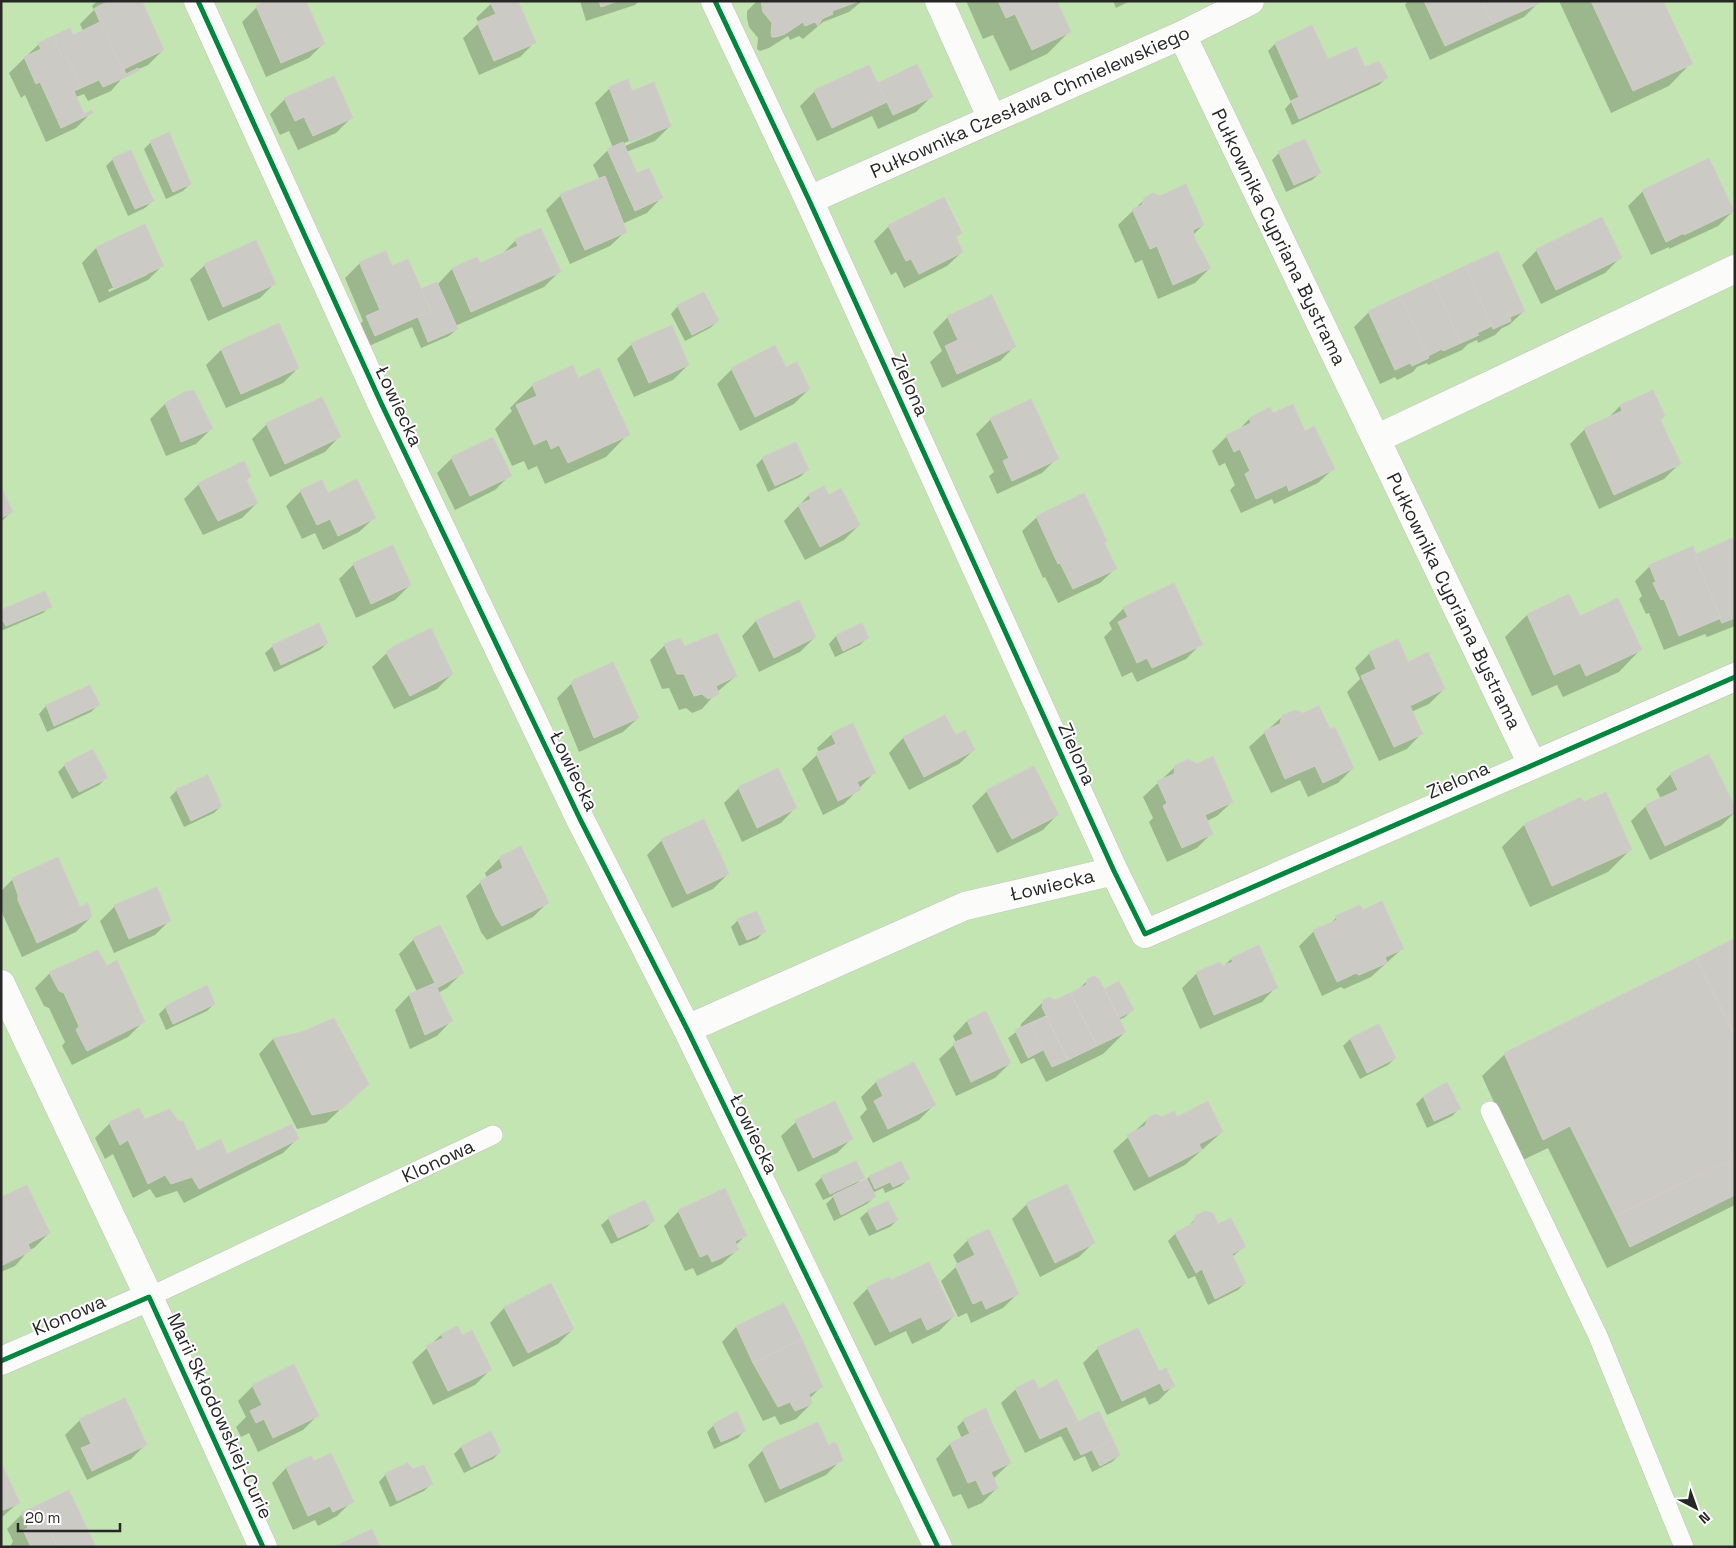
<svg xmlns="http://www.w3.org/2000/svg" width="1736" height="1548" font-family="'Space Grotesk',sans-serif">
<rect width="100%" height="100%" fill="#e6e3dc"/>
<!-- green -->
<path fill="#c3e5b2" d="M1,1H1735V1547H1Z"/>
<!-- shadow -->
<path fill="#0003" fill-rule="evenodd" d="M97,1H140L163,50L148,65L125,75L111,91L88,101L84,94L76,97L84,115L91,113L76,128L46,142L25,95L21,98L9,73L39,44L72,36L83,31L80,24L94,10L92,6Z
M494,1H517L535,42L520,57L479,75L463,38L479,23L476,18Z
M580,1H639L635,5L586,21Z
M757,1H862L849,12L823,22L803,39L799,36L790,40L788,36L769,48L760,51L757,49L758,38L749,27L747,18V11Z
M968,1H1055L1069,32L1047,54L1010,71L993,35L983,39L967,3Z
M1113,1H1130L1116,8Z
M1408,1H1538L1539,2L1524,17L1430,60L1405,5Z
M1559,1H1662L1691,63L1669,86L1611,113Z
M257,7L323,44L309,58L266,77L242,22Z
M1312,27L1328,60L1365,69L1386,78L1379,85L1292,125L1285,109L1291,102L1268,51L1275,44Z
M917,66L931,97L916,112L878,129L872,116L817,141L800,106L815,91L877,84Z
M610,88L632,92L670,126L655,141L626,152L636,175L661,198L647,213L622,224L625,232L610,246L570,264L546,210L561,195L600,180L593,165L608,150L613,148L595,103ZM653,132V134L625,146L624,143Z
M285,99L351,118L336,133L298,150L289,131L280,135L270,114Z
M1305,141L1320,173L1312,180L1286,192L1272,160L1279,153Z
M151,142L190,184L183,191L166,199L144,149Z
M113,159L152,201L145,208L128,216L106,166Z
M1643,191L1733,211L1718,226L1669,249V247L1651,255L1628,206Z
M1145,199L1203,225L1193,235L1194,239L1210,268L1195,283L1158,299L1142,260L1135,263L1118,225Z
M145,226L163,265L148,280L99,303L82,263L96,248ZM147,272V275L109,292L108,290Z
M889,226L961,233L955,238L962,252L947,266L904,288L896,272L891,275L874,241Z
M516,240L559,272L544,287L455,326L457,329L449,336L421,348L412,327L360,350L352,332L363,321L345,278L360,263L385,252L392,268L421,291L437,285L452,269L477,259L479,265L501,255Z
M1537,250L1620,258L1605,273L1541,304L1522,265Z
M205,265L275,283L260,298L208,321L190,279Z
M678,306L718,321L710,328L685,341L671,314Z
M1524,311L1509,325L1502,328L1495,335L1478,343L1477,340L1468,344L1462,350L1428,365L1427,363L1417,367L1413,372L1397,380L1395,377L1380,384L1354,327L1369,312Z
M948,317L1015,346L1000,361L942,388L930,362L942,351L933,332Z
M278,325L298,368L283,383L226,408L206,365L221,350Z
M632,344L688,365L673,380L634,397L617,359Z
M572,367L577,379L628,434L606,457L545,484L537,466L528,470L524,461L512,466L495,429L512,411L510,408L533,385Z
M732,369H785L809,389L794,404L740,431L717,384Z
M1653,392L1664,416L1659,421L1679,464L1664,479L1599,509L1570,444L1585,429L1607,419L1620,406Z
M184,394L211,429L196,444L166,456L150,419L165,404Z
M1270,409L1273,415L1304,432L1333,469L1318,483L1274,504L1272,499L1241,513L1230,490L1235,485L1225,463L1219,466L1212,451L1227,436L1237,432L1249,419Z
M991,419L1057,458L1042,473L997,494L989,476L994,472L976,434Z
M267,424L339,437L325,452L270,477L252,439Z
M452,458L510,475L495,490L455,510L437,473Z
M763,458L807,470L800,477L768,492L756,465Z
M250,477L245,481L257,503L242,518L203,535L184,499L199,484Z
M1,490L11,512L1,522Z
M301,491L328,495L374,518L359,532L323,550L315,533L302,539L286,506Z
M809,495L828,496L859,525L844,540L805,560L784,521Z
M1037,517L1105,541L1103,543L1115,569L1100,583L1058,603L1045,577L1043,578L1022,531Z
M392,547L410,585L395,600L356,618L339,579L354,564Z
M1692,548L1695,556L1735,548V626L1707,637L1705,634L1664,650L1649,613L1646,614L1639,599L1642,596L1635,581L1650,566Z
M1569,596L1579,618L1641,649L1619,672L1563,697L1557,685L1532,696L1505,637L1527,615Z
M50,606L43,613L1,631V612Z
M1124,608L1201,644L1186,659L1137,682L1132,672L1122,677L1104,637L1112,629L1109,623Z
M756,621L815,637L800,652L759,672L742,636Z
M861,625L867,638L860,645L835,657L829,644L836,636Z
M1397,641L1408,663L1444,689L1429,704L1411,712L1421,734L1407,749L1379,761L1347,692L1360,679L1355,668L1369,654Z
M327,643L320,650L274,672L265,653L273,646Z
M665,645L684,648L736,676L717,692L702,709L692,713L686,708L679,710L669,688L662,689L650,660Z
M387,653L452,674L437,689L394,709L372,667Z
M572,683L638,718L623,732L579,752L557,698Z
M90,686L98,705L91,712L47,732L39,714L46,706Z
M1283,716L1329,731L1353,768L1338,783L1308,797L1300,780L1271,793L1249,747Z
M945,717L955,737L974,750L959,764L909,790L889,753L903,738Z
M832,734L875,772L844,804L823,815L802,769L819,753L817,748Z
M65,765L106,778L99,785L72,799L58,772Z
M1176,766L1232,802L1217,816L1207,821L1212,833L1197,848L1167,862L1149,822L1153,818L1143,797Z
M1671,774L1735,812L1721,826L1650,860L1631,821L1646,806L1661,799L1656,789Z
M739,788L795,808L781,823L742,842L724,803Z
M177,790L221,806L214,813L184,827L170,797Z
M987,791L1057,815L1043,830L997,853L972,806Z
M1583,804L1631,849L1608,872L1530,907L1502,847L1524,825Z
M662,840L728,874L713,889L672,908L647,855Z
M500,858L547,903L533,917L487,940L481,932L466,896L481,882L487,878L485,873Z
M13,879L91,917L76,932L22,957L3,915L1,904V891Z
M115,906L170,920L155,935L114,953L100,921Z
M1362,912L1403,948L1371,977L1344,989L1341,987L1322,996L1299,946L1314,931L1329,925L1336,918Z
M738,920L764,932L757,939L739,946L731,927Z
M414,939L462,973L447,988L438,993L451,1021L437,1036L410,1049L395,1010L409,995L417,992L399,954Z
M1735,940V1205L1607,1268L1548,1148L1521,1161L1482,1076L1505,1054Z
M1231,959L1276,987L1262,1002L1200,1029L1182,988L1197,973L1223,967Z
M106,967L143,1022L128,1037L72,1065L62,1046L65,1042L49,1008L44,1006L35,988L50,973Z
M1088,980L1132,1010L1125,1017L1119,1020L1125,1032L1103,1054L1046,1082L1034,1058L1021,1064L1008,1038L1020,1029L1021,1024L1044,1001L1055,1002L1077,991Z
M214,1004L207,1011L166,1030L159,1014L166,1007Z
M986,1012L1010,1063L995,1078L956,1096L939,1059L956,1043L953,1036L967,1021Z
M1378,1025L1395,1058L1388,1065L1360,1079L1343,1046L1350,1039Z
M302,1034L352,1098L326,1123L297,1129L259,1054L273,1039Z
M914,1064L934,1105L919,1120L873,1143L860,1117L867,1109L861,1097L876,1082Z
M1447,1084L1459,1109L1452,1116L1427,1128L1416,1104L1423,1097Z
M835,1103L852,1138L837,1153L798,1172L781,1136L796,1122Z
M1162,1118L1177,1119L1222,1132L1185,1165L1134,1191L1113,1151L1148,1119Z
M110,1123L197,1153L227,1155L298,1138L283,1153L184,1203L177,1191L156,1198L150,1189L133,1198L113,1154L105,1159L95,1138Z
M901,1163L908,1179L901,1186L885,1193L883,1188L872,1193L875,1197L867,1204L834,1221L826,1204L835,1195L823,1200L815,1184L822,1177L863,1178L855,1185L865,1181L869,1177Z
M1,1199L49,1233L34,1248L29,1250L15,1266L1,1272Z
M1027,1204L1094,1242L1079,1257L1040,1277L1012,1219Z
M679,1211L746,1235L735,1246L737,1250L722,1264L697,1276L693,1268L685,1271L664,1226Z
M868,1211L897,1220L890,1227L869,1236L860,1218Z
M1197,1216L1218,1225L1244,1247L1232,1257L1245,1283L1238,1290L1208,1305L1195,1276L1188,1279L1168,1241L1175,1234L1188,1227Z
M609,1218L653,1221L646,1228L611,1244L601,1225Z
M968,1240L1018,1293L1003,1308L971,1323L967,1313L958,1317L941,1281L958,1265L953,1255Z
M550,1285L573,1329L558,1344L513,1367L490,1323L504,1308Z
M868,1288L954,1316L939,1331L912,1344L906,1331L875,1346L853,1303Z
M784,1305L821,1387L809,1399L811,1404L796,1419L780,1425L775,1416L763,1421L722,1342L736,1327Z
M457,1328L462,1337L490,1370L475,1385L433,1405L412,1362L441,1335Z
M1098,1348L1158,1373L1173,1386L1158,1401L1149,1405L1145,1397L1107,1415L1083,1363Z
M253,1386L318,1415L303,1430L258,1452L249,1433L241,1437L236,1427L246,1417L238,1401Z
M1016,1389L1076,1421L1072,1425L1098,1413L1119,1455L1112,1462L1092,1472L1085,1456L1074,1461L1061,1436L1025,1453L1001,1403Z
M80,1420L145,1445L131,1459L87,1480L65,1435Z
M964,1420L1010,1463L993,1479L997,1488L982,1503L968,1509L961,1494L953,1497L936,1459L950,1444L962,1439L957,1427Z
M714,1425L745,1430L738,1438L714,1449L707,1432Z
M461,1447L500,1452L493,1459L464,1473L454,1454Z
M828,1448L841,1460L826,1475L765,1503L748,1465L763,1450Z
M311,1457L352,1501L337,1516L318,1526L315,1520L293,1530L272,1483L286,1468Z
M1,1466L18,1503L1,1518Z
M413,1471L431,1484L424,1491L390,1507L379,1482L386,1474Z
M22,1514L94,1547H10L13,1541L7,1529Z"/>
<!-- building -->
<path fill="#cccac5" stroke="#d1cec8" d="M109,1H142L164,50L124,69L126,74L138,68L139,71L126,77L95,8Z
M266,1H306L325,44L281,63L256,6Z
M518,1L536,43L494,61L477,22L496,14L490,2Z
M599,1H618L601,7Z
M761,1H857V2L832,11L833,14L822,19L818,26L815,22L805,26L803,22L785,34L776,37H772L771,33L772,23L763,12Z
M998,1H1057L1071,32L1032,50L1015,14L1006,18Z
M1424,1H1482L1493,24L1445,46Z
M1482,1H1540V3L1493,24Z
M1591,1H1663L1693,64L1633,91Z
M94,8L126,77L103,87L99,80L81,88L66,56L62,57L53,36L70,28L73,35L100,22Z
M1312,25L1328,59L1356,47L1365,67L1379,61L1388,78L1299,119L1291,101L1299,97L1275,43Z
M53,36L62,57L66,56L81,88L74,91L84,114L92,110L93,113L61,128L40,82L36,84L24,57L41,49L38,43Z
M917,64L933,97L893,115L878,83Z
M869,65L887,102L832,128L814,90Z
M334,76L353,118L313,136L304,117L295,121L284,98Z
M628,79L632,91L654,82L671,126L630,142L609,87Z
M169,132L191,184L173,192L150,141Z
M1305,139L1321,173L1294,185L1278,151Z
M623,142L637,173L649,168L663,198L635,211L607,149Z
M131,150L154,201L135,209L112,158Z
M1709,158L1734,211L1684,235V233L1666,242L1642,190Z
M605,176L627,232L585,250L560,194Z
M1186,184L1204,225L1193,230L1195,239L1211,268L1173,285L1157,246L1150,249L1132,209L1142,205L1144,198L1153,193L1160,196Z
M944,197L962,233L956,237L963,252L919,274L911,259L906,261L888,225Z
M1602,217L1622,258L1556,290L1536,249Z
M145,224L164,266L114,289L96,247Z
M541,228L561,272L471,312L452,268L477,257L480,263L518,246L515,239Z
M256,240L276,284L223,307L204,264Z
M386,251L392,266L408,259L431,311L375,336L366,316L380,310L359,262Z
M1498,251L1525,311L1510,317L1511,321L1493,329L1465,266Z
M1465,266L1492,326L1477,333L1479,335L1461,343L1433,281Z
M1433,281L1461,343L1443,351L1442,349L1428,356L1400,296Z
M437,282L458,329L428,342L418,317L431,311L421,289Z
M704,292L719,321L692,335L677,305Z
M992,295L1016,347L957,374L945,346L958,340L947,316Z
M1400,296L1429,358L1412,366L1410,363L1395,370L1368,311Z
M279,323L299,368L241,394L221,349Z
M672,325L689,365L649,383L631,343Z
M775,345L786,367L797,362L810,389L755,417L731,368Z
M573,365L578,378L599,368L630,435L568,463L559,445L551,449L547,439L534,445L516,405L537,396L532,384Z
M194,390L213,429L181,442L165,403L184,392Z
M1653,390L1665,416L1660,419L1681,464L1614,495L1584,428L1622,411L1620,405Z
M322,397L341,437L285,464L266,423Z
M1031,399L1059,459L1012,481L1003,461L1009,458L990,418Z
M1293,404L1305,431L1314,426L1335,469L1289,491L1287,485L1256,499L1245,474L1250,471L1240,449L1234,452L1226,435L1251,423L1249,418L1270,407L1273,413Z
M493,437L512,476L470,496L451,457Z
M796,442L809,470L775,486L762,457Z
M244,461L251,477L246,479L258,503L218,521L198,483Z
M357,479L376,518L338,536L330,519L317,525L300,490L322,480L328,493Z
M824,486L829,495L841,488L860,525L820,547L798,505L811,499L808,494Z
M1,487L13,512L1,518Z
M1084,493L1107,541L1104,542L1117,569L1073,589L1060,563L1058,564L1036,516Z
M1732,538L1735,545V618L1722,623L1720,620L1721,618L1694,555Z
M393,545L411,585L371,604L353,563Z
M1693,546L1696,554L1694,555L1721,618L1679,636L1664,599L1661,600L1653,583L1656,582L1649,565Z
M1174,583L1203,645L1152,668L1147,658L1137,663L1118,622L1128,617L1123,607Z
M45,591L52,607L6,626L1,617V610Z
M1569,594L1580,616L1618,598L1642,650L1586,676L1580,663L1554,675L1527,614Z
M799,600L816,637L774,658L756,620Z
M319,623L328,643L281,665L272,645Z
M862,623L869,638L843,651L836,635Z
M431,628L453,674L410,696L386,652L392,647Z
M717,633L737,676L716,686L719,694L708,699L702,694L694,696L684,674H677L664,644L680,638L685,646Z
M1398,639L1408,662L1428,652L1445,689L1410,706L1423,734L1394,747L1361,676L1376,669L1369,652Z
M613,662L639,718L594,738L571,682L575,679Z
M90,685L100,705L54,726L46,705Z
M1319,706L1330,729L1335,727L1354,768L1323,783L1315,766L1285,779L1264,731L1280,724L1282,715L1296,710L1303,713Z
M945,715L956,735L965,730L975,750L924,777L903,737Z
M853,723L876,773L857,782L861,790L838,801L816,753L836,744L831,733Z
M93,749L108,778L79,792L64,764Z
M1709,754L1735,806V812L1665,846L1645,805L1678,790L1670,773Z
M1213,756L1233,802L1205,815L1213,834L1182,848L1163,806L1167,803L1157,781L1174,774L1175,765L1189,759L1197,764Z
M1034,766L1059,815L1012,839L986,790Z
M778,768L797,808L757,828L738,787Z
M208,775L222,806L191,821L176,789Z
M1606,792L1632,850L1552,886L1524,824L1581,797L1584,802Z
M704,819L729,874L687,894L661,839Z
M521,846L549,903L502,926L496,917L480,881L503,868L499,857Z
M58,857L80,907L88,903L92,917L37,943L18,900V895L12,878Z
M157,887L171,921L129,939L114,905Z
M1382,901L1404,949L1385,957L1387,963L1359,975L1356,973L1337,982L1313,930L1337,920L1335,916L1360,905L1363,910Z
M757,911L766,932L747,940L737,919Z
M440,925L464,973L437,988L453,1021L425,1035L409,994L435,983L413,938Z
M1735,938V1036L1696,958Z
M1259,945L1278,988L1214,1015L1196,972L1220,962L1222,966L1233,962L1231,958Z
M98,950L107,966L117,960L145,1022L87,1051L76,1030L79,1026L64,993L59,991L49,972Z
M1696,958L1735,1036V1158L1615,1216L1570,1126L1543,1140L1504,1053Z
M1094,976L1099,979L1126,1032L1097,1046L1070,993L1086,985L1087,979Z
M1119,981L1134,1010L1119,1018L1104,989Z
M207,985L215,1004L173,1024L165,1006Z
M1070,993L1097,1046L1068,1060L1042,1007L1043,1000L1049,997L1055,1000Z
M986,1011L1011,1063L971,1082L953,1043L973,1034L967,1020Z
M1046,1016L1068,1060L1052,1067L1030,1023Z
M334,1018L369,1084L342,1109L312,1115L273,1038L302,1032Z
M1030,1023L1043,1050L1028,1058L1015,1030Z
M1379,1024L1396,1058L1367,1073L1350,1038Z
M914,1062L936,1105L888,1129L874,1101L883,1096L876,1081Z
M1447,1082L1461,1109L1434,1121L1423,1096Z
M835,1101L853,1139L813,1158L795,1120Z
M1208,1101L1223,1132L1199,1144L1202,1150L1149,1177L1127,1135L1145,1126L1148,1118L1155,1114L1162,1117L1174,1111L1177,1117Z
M139,1108L145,1119L170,1109L178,1121H183L197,1151L221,1139L227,1154L292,1124L299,1139L199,1189L192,1177L171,1184L165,1175L148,1184L128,1140L120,1145L109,1122Z
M1735,1158V1195L1630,1247L1615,1216Z
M856,1161L865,1178L830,1194L821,1176Z
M901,1161L910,1179L893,1187L884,1169Z
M884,1169L890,1182L875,1189L869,1176Z
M867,1179L876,1197L841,1215L833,1195Z
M1067,1184L1095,1243L1055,1263L1026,1203Z
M27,1185L50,1233L28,1244L31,1251L1,1266V1197Z
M725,1188L747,1236L735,1241L739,1250L712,1262L708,1254L700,1257L678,1210Z
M645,1200L655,1221L618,1238L608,1217Z
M888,1201L898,1220L877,1230L867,1210Z
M1205,1211L1213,1213L1218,1224L1231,1218L1246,1247L1232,1254L1246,1283L1215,1299L1202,1269L1196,1273L1175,1233L1193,1223L1196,1215Z
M989,1229L1019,1294L986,1309L982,1300L973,1304L955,1265L975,1255L967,1239Z
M929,1262L955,1316L927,1330L921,1317L890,1332L867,1287L889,1277L891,1280Z
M551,1283L574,1329L528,1353L504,1307Z
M784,1303L802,1339L753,1363L736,1326Z
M458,1326L462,1335L472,1330L492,1370L448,1391L426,1346L443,1338L441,1334Z
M1138,1328L1159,1371L1166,1368L1175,1386L1164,1391L1160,1383L1122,1401L1097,1347Z
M802,1339L823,1387L809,1394L812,1404L795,1411L790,1402L778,1407L753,1363Z
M294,1364L319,1416L273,1438L264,1419L256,1423L250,1411L262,1405L252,1385Z
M1034,1379L1039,1389L1057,1379L1078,1421L1040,1439L1015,1388Z
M125,1398L147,1445L102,1466L79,1419Z
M986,1408L992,1423L970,1434L963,1419Z
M737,1411L746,1431L721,1442L713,1424Z
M1099,1411L1113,1440L1081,1455L1067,1427Z
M818,1422L829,1446L833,1442L837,1444L843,1461L780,1489L762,1449L767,1445Z
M992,1423L1011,1463L991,1472L998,1488L983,1495L976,1480L968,1483L950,1443Z
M491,1431L501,1452L471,1467L461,1446Z
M1113,1440L1120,1455L1100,1466L1092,1450Z
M91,1444L102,1466L92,1471L81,1448Z
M331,1453L354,1502L333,1512L330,1506L308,1516L286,1467L311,1456L314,1461Z
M1,1463L20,1503L1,1511Z
M408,1463L413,1469L424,1465L433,1484L397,1501L385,1473Z
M69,1490L96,1547H58L38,1505Z
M38,1505L58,1547H31L23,1530L28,1528L21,1513Z
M372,1529L380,1547H334Z"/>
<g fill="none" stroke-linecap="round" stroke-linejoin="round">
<!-- service casing -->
<g stroke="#c3c2c2" stroke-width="20">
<path id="service" d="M1490,1111L1598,1336L1684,1547
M149,1297L493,1135"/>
</g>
<!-- minor casing -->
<g stroke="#c3c2c2" stroke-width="29">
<path id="minor" d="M198,1L382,405L580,819L687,1029L938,1547
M715,1L809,200L1114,871L1145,934L1735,677
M939,1L992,119
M1182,35L1532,764
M809,200L1182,35L1250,1
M1376,439L1735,269
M1,984L149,1297
M687,1029L965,906L1114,871"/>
</g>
<!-- tertiary casing -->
<g stroke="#c3c2c2" stroke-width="29">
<path id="tertiary" d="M1,1361L149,1297L263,1547"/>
</g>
<!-- service -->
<use href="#service" stroke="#fbfbfa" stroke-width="19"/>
<!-- minor -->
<use href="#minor" stroke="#fbfbfa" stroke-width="28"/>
<!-- tertiary -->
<use href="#tertiary" stroke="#fbfbfa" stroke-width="28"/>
<!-- cycleway casing -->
<g stroke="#fff" stroke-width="8">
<path id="cycleway" d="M198,1L382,405L580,819L687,1029L938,1547
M715,1L809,200L1114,871L1145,934L1735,677
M1,1361L149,1297L263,1547"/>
</g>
<!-- cycleway -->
<use href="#cycleway" stroke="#00873e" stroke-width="5"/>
</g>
<g text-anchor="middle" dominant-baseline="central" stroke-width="4" stroke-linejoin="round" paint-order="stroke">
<!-- street labels -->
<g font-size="19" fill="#272727" stroke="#fff">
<text transform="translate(1030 102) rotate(-24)">Pułkownika Czesława Chmielewskiego</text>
<text transform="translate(1279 237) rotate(64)">Pułkownika Cypriana Bystrama</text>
<text transform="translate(910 385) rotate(66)">Zielona</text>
<text transform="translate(399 406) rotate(65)">Łowiecka</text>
<text transform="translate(1454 601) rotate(64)">Pułkownika Cypriana Bystrama</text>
<text transform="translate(1077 754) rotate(66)">Zielona</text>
<text transform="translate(574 771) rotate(64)">Łowiecka</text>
<text transform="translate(1458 780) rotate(-24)">Zielona</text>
<text transform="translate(1052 885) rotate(-13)">Łowiecka</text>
<text transform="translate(754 1134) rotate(64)">Łowiecka</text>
<text transform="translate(438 1161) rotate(-25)">Klonowa</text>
<text transform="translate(69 1315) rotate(-23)">Klonowa</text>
<text transform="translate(220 1416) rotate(65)">Marii Skłodowskiej-Curie</text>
</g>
</g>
<!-- border -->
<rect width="1736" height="1548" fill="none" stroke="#272727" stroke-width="5"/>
<!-- north arrow -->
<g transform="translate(1696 1508) rotate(139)" stroke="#ffffff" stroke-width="4" paint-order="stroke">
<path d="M0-4L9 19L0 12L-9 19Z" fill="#272727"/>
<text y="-8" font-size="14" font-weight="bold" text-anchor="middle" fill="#272727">N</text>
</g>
<!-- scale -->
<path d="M18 1523v8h102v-8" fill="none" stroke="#272727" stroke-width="2.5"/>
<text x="25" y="1523" font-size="15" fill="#272727" stroke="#ffffff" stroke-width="4" paint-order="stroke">20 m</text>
</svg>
